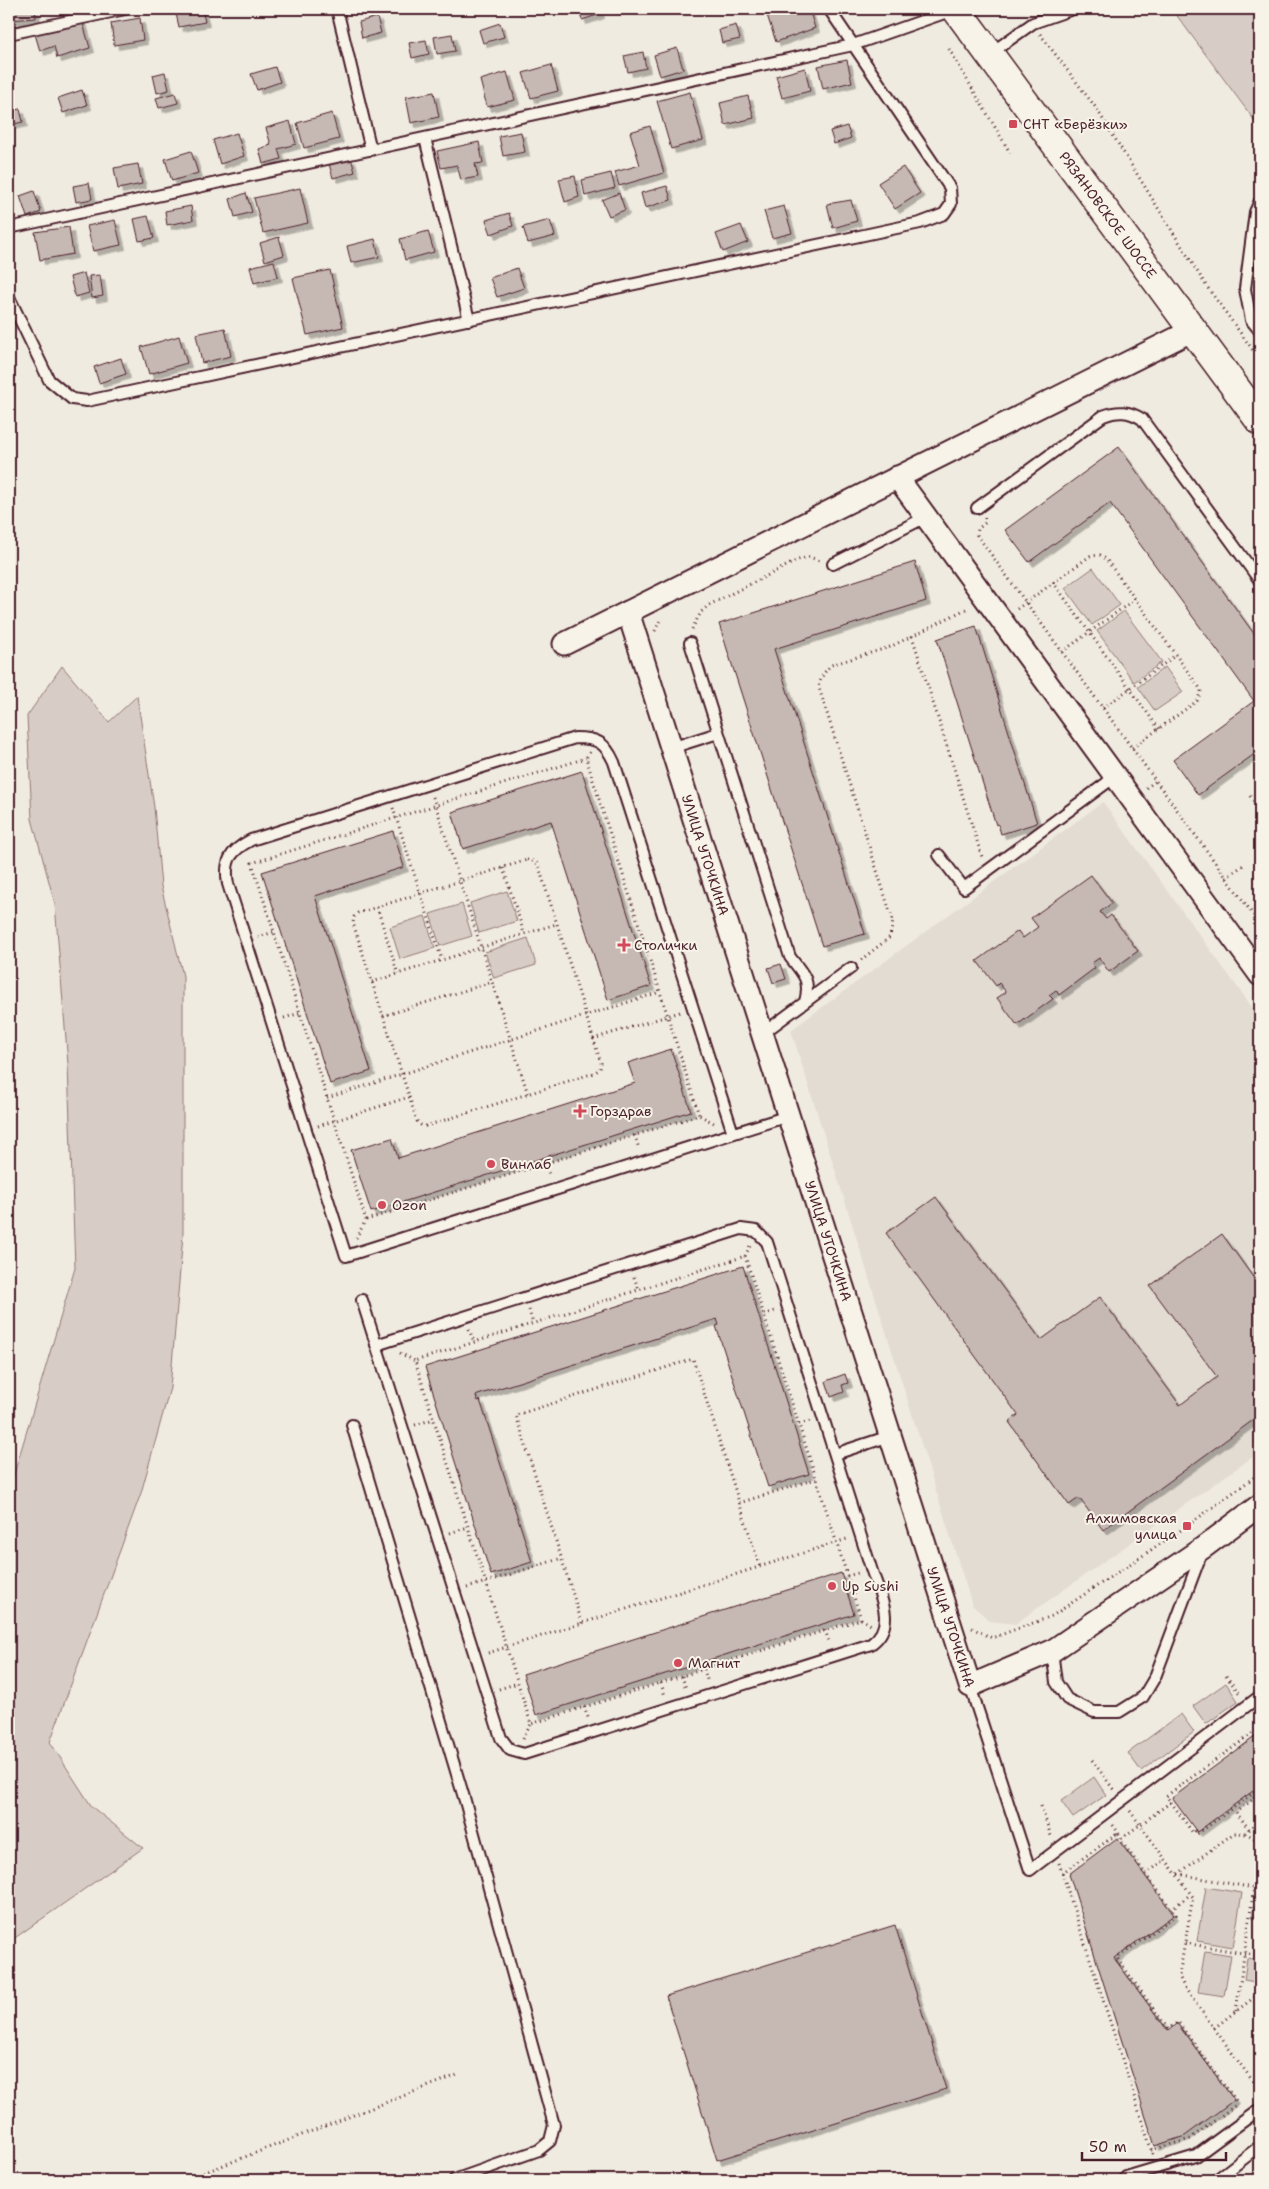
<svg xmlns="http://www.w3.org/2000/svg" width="1269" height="2189" font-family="'Shantell Sans',sans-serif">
<defs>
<filter id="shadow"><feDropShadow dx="4.5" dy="4.5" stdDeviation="0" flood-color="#0004"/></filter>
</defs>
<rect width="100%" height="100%" fill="#f0ebe0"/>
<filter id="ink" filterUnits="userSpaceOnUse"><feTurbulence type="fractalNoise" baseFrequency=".02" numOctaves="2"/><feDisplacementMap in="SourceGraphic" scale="10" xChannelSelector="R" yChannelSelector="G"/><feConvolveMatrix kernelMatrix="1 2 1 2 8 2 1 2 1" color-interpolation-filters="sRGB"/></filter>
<g filter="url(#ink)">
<!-- built -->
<path fill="#e3dcd2" d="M1103,802L1260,1018V1452L1015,1624L990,1621L972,1605L791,1030Z"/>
<!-- green -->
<path fill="#d8cdc6" stroke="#917678" d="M1172,9H1260V128Z
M1093,568L1120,605L1092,625L1065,588Z
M1124,611L1162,662L1134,682L1097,631Z
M62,666L109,722L137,696L154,807L161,886L183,976V1235L170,1388L141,1493L50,1742L92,1807L143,1848L9,1942V1491L75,1268L68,1064L55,904L32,819L27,716Z
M1165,667L1183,692L1155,711L1138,687Z
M507,891L517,921L479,933L470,903Z
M462,904L472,936L440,946L430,914Z
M425,916L435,948L400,959L390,927Z
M528,938L536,965L494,978L485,952Z
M1226,1683L1238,1701L1206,1724L1193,1706Z
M1181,1714L1194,1732L1141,1771L1128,1753Z
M1094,1777L1106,1795L1073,1818L1061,1801Z
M1206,1887L1242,1893L1233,1947L1197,1941Z
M1256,1893L1260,1894V1919L1252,1918Z
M1205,1951L1231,1955L1224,1996L1198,1992Z
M1247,1958L1260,1960V1983L1244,1980Z"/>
<!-- building -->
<path fill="#c6b8b3" stroke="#4a1f2b" filter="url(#shadow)" d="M9,9H35L36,18L9,20Z
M175,9H202L205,22L179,27Z
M578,9H599L600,14L582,20Z
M776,9H796L798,13L809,9L815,28L776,42L766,12Z
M377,17L381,33L362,38L359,22Z
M140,18L143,40L114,45L111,23Z
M82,20L90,48L57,58L54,46L40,51L35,34Z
M500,23L504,37L483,43L479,30Z
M736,25L740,39L722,43L719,30Z
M452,34L455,51L437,54L434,37Z
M426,40L429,54L412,58L409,43Z
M677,48L683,69L660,76L654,55Z
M643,52L646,68L628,72L624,56Z
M847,60L852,82L823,89L818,66Z
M551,65L558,91L531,98L523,73Z
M275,67L280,82L257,90L251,74Z
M805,68L810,91L782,98L776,76Z
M165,72L169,90L157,93L153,75Z
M507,72L515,100L487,107L480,80Z
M82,90L87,105L63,113L58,98Z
M434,92L439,117L411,123L406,97Z
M690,92L703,140L671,149L657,101Z
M175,93L178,103L159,108L156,98Z
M748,96L754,118L725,125L720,103Z
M20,109L23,122L9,125V111Z
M332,113L339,139L304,148L297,123Z
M290,121L296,144L278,149L281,159L263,164L259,149L271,145L266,128Z
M650,126L664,173L619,186L615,172L640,165L630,132Z
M847,126L851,138L834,144L830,131Z
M521,132L525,152L503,156L499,136Z
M237,133L244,156L220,164L213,140Z
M479,142L483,163L475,164L478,177L461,180L457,165L441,168L437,151Z
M191,151L198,173L172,181L165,159Z
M351,158L355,172L333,178L329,164Z
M138,164L142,184L118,189L114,168Z
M903,167L920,193L895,209L878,183Z
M611,173L615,188L585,196L582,180Z
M575,176L579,197L565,202L559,179Z
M89,183L92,199L76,202L73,186Z
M667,186L671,200L645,208L641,193Z
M300,188L308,223L263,233L254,198Z
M34,191L41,212L27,217L20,196Z
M246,193L252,212L235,217L230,199Z
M619,193L625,210L609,216L602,200Z
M851,200L857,221L833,228L827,204Z
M191,206L193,220L167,225L165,211Z
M784,206L792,233L772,238L764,211Z
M509,213L513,226L491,234L486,220Z
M148,216L154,238L139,241L134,219Z
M115,220L121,245L93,251L87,226Z
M550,220L555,236L528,243L523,227Z
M741,225L748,242L723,252L716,234Z
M69,227L73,254L40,260L35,232Z
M428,231L434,252L405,260L400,239Z
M279,237L284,255L265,261L260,243Z
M375,239L379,257L351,263L347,246Z
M274,261L278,277L254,283L250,267Z
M517,268L524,288L497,297L490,278Z
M330,270L343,327L307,335L293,278Z
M84,273L89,293L75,297L70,277Z
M100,275L103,296L92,298L89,276Z
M225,328L231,356L202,363L196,334Z
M179,336L187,363L149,374L141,347Z
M121,358L126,374L99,383L94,367Z
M1119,447L1260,642V750L1198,795L1173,760L1254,701L1110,503L1029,562L1005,530Z
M915,562L926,601L774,649L865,934L822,946L719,624Z
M976,626L1037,823L1001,834L998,824L996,825L937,639Z
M582,771L651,986L608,1000L551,821L463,849L452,812Z
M393,831L404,867L315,896L371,1071L330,1084L262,872Z
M1091,875L1112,903L1100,912L1106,919L1111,915L1138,951L1109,972L1099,958L1092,963L1095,968L1059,995L1056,990L1049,995L1053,999L1017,1025L997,998L1006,992L999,983L996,986L977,961L1018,931L1023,938L1038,927L1031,918Z
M781,964L786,979L773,983L768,968Z
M671,1049L691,1111L371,1212L351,1150L392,1138L398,1158L635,1083L628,1063Z
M936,1197L1041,1340L1100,1297L1180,1405L1217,1377L1150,1286L1222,1234L1255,1280L1260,1276V1415L1103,1530L1079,1498L1069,1505L1009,1422L1018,1415L886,1233Z
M743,1266L809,1474L768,1487L716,1326L719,1325L717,1319L478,1395L476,1396L478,1401L480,1400L532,1562L491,1575L425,1367Z
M845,1374L848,1383L842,1385L844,1392L831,1397L826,1381Z
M841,1573L854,1614L536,1715L523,1674Z
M1260,1733V1801L1253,1791L1197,1832L1172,1798Z
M1117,1838L1174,1915L1114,1958L1168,2031L1177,2023L1234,2100L1185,2136L1155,2146L1069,1874Z
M895,1925L946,2089L717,2160L666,1996Z"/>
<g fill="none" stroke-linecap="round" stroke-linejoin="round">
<!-- lane casing -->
<g stroke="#4a1f2b" stroke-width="14">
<path id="lane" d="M337,9L371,150
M9,34L125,9
M991,53L1033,23L1073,9
M425,138L469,320
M1260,201L1255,212L1245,289L1251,320L1260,331
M9,228L853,45L956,9
M9,297L49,380L72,399L87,401L920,223L944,214L951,204L950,188L829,9
M977,508L1103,416C1118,410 1129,411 1142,419L1260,581
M833,564L926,517
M690,643L790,957C803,974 811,979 805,1002
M671,748L718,733
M939,855L964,888L1116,776
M762,1034L851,968
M733,1133L614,762C605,742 597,738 575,738L251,840C230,851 224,861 228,884L346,1256L788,1116
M362,1300L501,1738L510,1750L524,1754L871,1644C898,1625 879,1594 871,1568L767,1242L756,1231L741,1229L376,1345
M352,1425L465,1801L554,2125L550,2141L539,2150L454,2180
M835,1454L890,1436
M1052,1651L1056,1682L1067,1699L1094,1712H1119L1143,1697L1155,1677L1202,1552
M970,1686L1030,1870L1260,1696
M1126,2177L1196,2156L1260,2109
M1216,2180L1260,2146"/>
</g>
<!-- street casing -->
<g stroke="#4a1f2b" stroke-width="25">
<g id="street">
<path d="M897,477L1260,975"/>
<path id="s1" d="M628,612L970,1686L1052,1651L1204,1547L1260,1505"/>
<path d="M564,644L1193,330"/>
</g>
</g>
<!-- secondary casing -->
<g stroke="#4a1f2b" stroke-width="31">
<g id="secondary">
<path id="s2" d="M956,9L1260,421"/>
</g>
</g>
<!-- path -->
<path stroke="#4a1f2b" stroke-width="3" stroke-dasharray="1 4" stroke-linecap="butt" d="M1040,34L1096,108L1205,284L1260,360
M949,49L1012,156
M985,518V523L978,529L977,535L1260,924
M1053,582L1159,729
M1017,609L1090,556L1100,555L1106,559L1199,687L1201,691L1197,701L1132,748
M692,629L701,612L709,605L798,560L809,557L821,561
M655,631L661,618
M912,636L982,857
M1062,652L1135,599
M1103,708L1176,655
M590,752L586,758L699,1115
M1146,788L1156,781
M1250,796L1260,810
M433,797L528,1094
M393,808L442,960
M527,860L533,861L538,864L601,1063L600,1069L594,1073L426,1126L421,1125L417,1121L353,923L354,917L358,913Z
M503,868L524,933
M1226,878L1246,863
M377,907L398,974
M258,937L274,932
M861,960L890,937L893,921L819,688C820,678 824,672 831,665L890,647L968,608
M372,982L556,924
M383,1016L492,982
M284,1018L300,1013
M593,1039L680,1012
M327,1098L660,992
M318,1126L409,1097
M635,1135L639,1149
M545,1163L550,1177
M366,1220L699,1115L714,1123
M356,1238L366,1220L252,863L586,758
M745,1256L861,1619L531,1724L415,1361Z
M745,1256L750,1246
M634,1277L639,1290
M529,1310L533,1324
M764,1314L775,1311
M469,1329L474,1342
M400,1353L415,1361
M799,1424L810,1421
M415,1425L434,1419
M739,1503L816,1479
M450,1533L468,1527
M847,1576L858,1573
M467,1588L562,1558
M861,1619L871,1625
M582,1623L516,1415L693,1359L760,1567
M972,1628L992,1638L1052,1616L1187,1526L1260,1473
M825,1630L830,1644
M488,1653L847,1539
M704,1669L708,1683
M682,1676L686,1689
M1226,1676L1240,1694
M661,1683L665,1696
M499,1689L518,1683
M584,1707L589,1720
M523,1739L531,1724
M1092,1760L1114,1790
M1171,1802L1193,1833L1195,1831L1197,1834L1252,1794L1260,1806
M1041,1806L1051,1836
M1130,1811L1193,1897L1179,1976L1184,1987L1260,2091
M1113,1825L1122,1838L1171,1802L1166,1796L1260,1728
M1249,1829L1236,1812L1255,1798
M1245,1833L1260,1821
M1116,1834L1176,1915L1117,1958L1168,2029L1178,2022L1237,2102L1236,2104
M1059,1863L1153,2155
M1062,1873L1117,1834
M1146,1874L1166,1859
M1178,1874L1234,1833C1247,1833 1253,1835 1260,1845
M1178,1874L1254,1888
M1171,1909L1191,1894
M1185,1943L1260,1956
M1236,2011L1260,1846
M1214,2028L1260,1993
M1254,2082L1260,2078
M1151,2150L1190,2139L1236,2105
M9,2179L24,2180
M185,2180L460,2074"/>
<!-- lane -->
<use href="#lane" stroke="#f7f3e8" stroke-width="10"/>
<!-- street -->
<use href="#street" stroke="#f7f3e8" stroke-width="21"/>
<!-- secondary -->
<use href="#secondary" stroke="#f7f3e8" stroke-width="28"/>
</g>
</g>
<!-- markers -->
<g fill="#d1495b" stroke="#f7f3e8" stroke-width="2">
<rect x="1008" y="119" width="10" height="10" rx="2.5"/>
<path d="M621.5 937.5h5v5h5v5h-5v5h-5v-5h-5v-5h5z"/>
<path d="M577.5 1103.5h5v5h5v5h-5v5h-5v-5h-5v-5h5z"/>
<circle cx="491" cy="1164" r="5"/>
<circle cx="382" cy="1205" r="5"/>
<rect x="1182" y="1521" width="10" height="10" rx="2.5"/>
<circle cx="832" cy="1586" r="5"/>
<circle cx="678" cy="1663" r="5"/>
</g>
<g text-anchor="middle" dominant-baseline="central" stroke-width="4" stroke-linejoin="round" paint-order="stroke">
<!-- poi labels -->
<g font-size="14" fill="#4a1f2b" stroke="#f7f3e8" text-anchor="start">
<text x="1023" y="124">СНТ «Берёзки»</text>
<text x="634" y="945">Столички</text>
<text x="590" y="1111">Горздрав</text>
<text x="501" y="1164">Винлаб</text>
<text x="392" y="1205">Ozon</text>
<text x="1177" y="1518" text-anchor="end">Алхимовская<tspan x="1177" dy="16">улица</tspan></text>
<text x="842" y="1586">Up Sushi</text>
<text x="688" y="1663">Магнит</text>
</g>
<!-- street labels -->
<g font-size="14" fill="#4a1f2b" stroke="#f7f3e8">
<text stroke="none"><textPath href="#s2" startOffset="256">РЯЗАНОВСКОЕ ШОССЕ</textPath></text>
<text stroke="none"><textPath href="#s1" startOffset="255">УЛИЦА УТОЧКИНА</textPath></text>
<text stroke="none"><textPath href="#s1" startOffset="660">УЛИЦА УТОЧКИНА</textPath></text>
<text transform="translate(951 1627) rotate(72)">УЛИЦА УТОЧКИНА</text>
</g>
</g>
<!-- margin -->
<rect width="1269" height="2189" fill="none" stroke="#f7f3e8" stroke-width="30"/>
<rect x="15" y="15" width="1239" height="2159" fill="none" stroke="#4a1f2b" stroke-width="2" filter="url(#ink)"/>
<!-- scale -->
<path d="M1082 2152v8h144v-8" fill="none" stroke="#4a1f2b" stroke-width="2.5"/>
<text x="1089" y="2152" font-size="15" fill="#4a1f2b" stroke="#f7f3e8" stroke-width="4" paint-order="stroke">50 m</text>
</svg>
